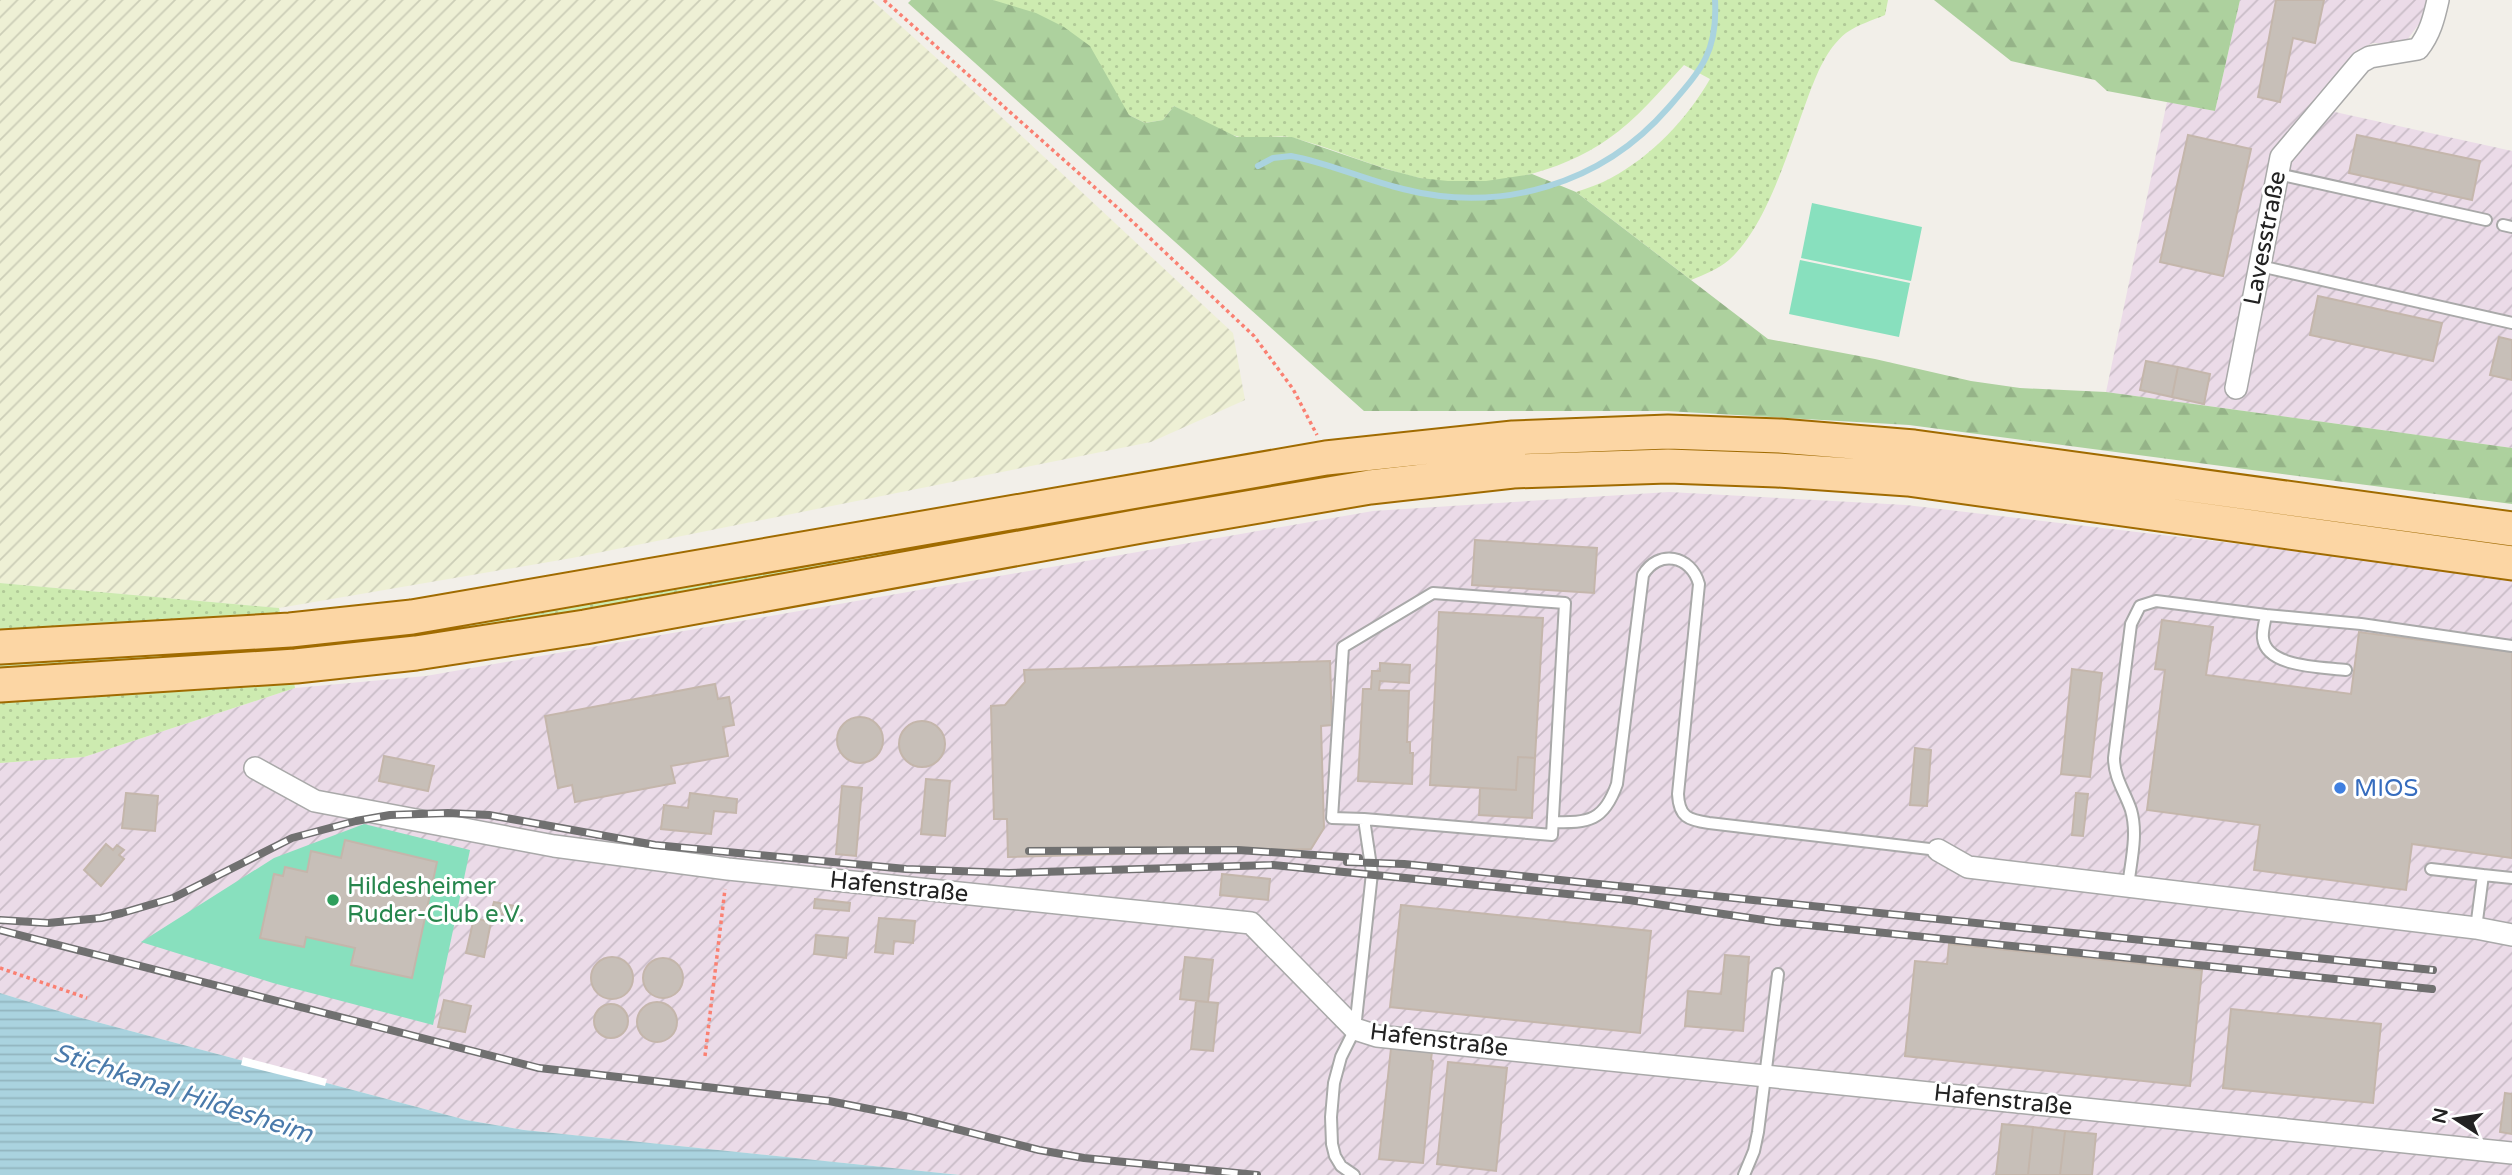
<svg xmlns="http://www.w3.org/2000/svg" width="2512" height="1175" font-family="'Varela Round',sans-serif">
<defs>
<pattern id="industrial-furrows" width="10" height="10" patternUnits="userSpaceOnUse" patternTransform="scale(1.75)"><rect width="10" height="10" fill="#ebdbe8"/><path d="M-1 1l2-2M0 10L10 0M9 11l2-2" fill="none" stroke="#c9bcc7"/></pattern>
<pattern id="farmland-furrows" width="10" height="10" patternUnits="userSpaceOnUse" patternTransform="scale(1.75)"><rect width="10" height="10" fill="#eef0d5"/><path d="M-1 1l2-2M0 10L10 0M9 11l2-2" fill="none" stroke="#ccceb7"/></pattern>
<pattern id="grass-dots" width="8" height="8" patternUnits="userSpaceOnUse" patternTransform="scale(1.75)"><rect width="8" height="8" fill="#cdebb0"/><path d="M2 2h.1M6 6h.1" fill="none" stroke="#b0c997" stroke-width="1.8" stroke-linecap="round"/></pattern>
<pattern id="forest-firs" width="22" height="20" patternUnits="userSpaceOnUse" patternTransform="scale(1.75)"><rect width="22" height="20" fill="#add19e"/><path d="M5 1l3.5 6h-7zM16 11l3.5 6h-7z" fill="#95b388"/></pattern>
<pattern id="water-rules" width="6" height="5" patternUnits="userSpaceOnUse" patternTransform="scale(1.75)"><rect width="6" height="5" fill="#aad3df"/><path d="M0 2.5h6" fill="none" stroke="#92b5bf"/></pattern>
</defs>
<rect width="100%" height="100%" fill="#f2efe9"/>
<!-- industrial -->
<path fill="url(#industrial-furrows)" d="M2240,0H2428L2425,16L2404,44L2373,43L2355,51L2317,102L2335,112L2512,151V448L2106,392L2167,102L2215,111Z
M1669,492L1906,505L2512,576V1175H960L524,1130L466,1120L78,1017L0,993V763L84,757L295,688L426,676L1373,511Z"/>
<!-- farmland -->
<path fill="url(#farmland-furrows)" d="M0,0H872L982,99L1233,333L1245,400L1151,442L572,558L279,608L0,583Z"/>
<!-- grass -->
<path fill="url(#grass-dots)" d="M993,0H1888L1885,15C1873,20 1857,25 1846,33C1826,49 1817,74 1808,97C1790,145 1768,225 1729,260C1718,269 1704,275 1691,280L1576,192C1588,188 1600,184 1611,178C1652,156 1687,119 1710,79L1684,65C1660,91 1637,119 1608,139C1555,176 1479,192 1415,177C1374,167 1335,149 1294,138C1276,133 1254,142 1236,136C1215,130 1194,116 1174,106L1163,120L1145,123L1129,115Z
M1334,467L1336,481L588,613L289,655L295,688L84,757L0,763V583L279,608L286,641Z"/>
<!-- forest -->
<path fill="url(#forest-firs)" d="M911,0H993L1036,13L1064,27L1090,46L1129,115L1145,123L1163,120L1174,106L1237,137H1292L1386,169L1420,178L1448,181H1486L1532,174L1576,192L1768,339L1875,359L1971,381L2020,388L2106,392L2512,448V504L1909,425L1666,411H1364L908,3Z
M1934,0H2240L2215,111L2107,91L2095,80L2011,61Z"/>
<!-- pitch -->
<path fill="#88e0be" d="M1812,203L1922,227L1911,281L1801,258Z
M1800,260L1910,283L1899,337L1789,314Z
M364,824L470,850L433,1025L273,983L141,942L274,858Z"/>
<!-- water -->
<path fill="url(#water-rules)" d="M0,993L78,1017L466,1120L524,1130L960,1175H0Z"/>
<!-- pier -->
<path fill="#fff" d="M243,1057L327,1079L325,1086L241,1065Z"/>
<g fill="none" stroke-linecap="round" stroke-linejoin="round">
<!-- stream -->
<path stroke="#aad3df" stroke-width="6" d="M1258,166L1273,158L1291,156C1329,163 1365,180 1403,189C1501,214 1602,184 1668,108C1701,70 1718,52 1715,0"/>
</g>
<!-- building -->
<path fill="#c7bfb8" stroke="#c4b6ab" stroke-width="2" d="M2276,0H2324L2315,43L2293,38L2280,102L2258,97Z
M2188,135L2251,149L2223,276L2160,262Z
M2357,135L2480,161L2472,200L2349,173Z
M2318,296L2442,323L2433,361L2310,335Z
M2499,337L2512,340V380L2490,375Z
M2146,361L2178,367L2172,397L2140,390Z
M2178,367L2210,374L2204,404L2172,397Z
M1475,540L1597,548L1594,593L1472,585Z
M1439,612L1543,618L1535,758L1518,757L1516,790L1430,785Z
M2162,620L2213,627L2206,675L2351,694L2359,632L2512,652V858L2412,844L2406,890L2254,870L2260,825L2147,810L2165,670L2155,669Z
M1330,661L1332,725L1321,726L1324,828L1311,849L1008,857L1007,819H994L991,706L1005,705L1025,682L1024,670Z
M1380,663L1410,665L1409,683L1380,681L1379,690L1409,691L1407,742H1410V753H1413L1412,784L1358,781L1363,689H1371L1372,671H1380Z
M2072,669L2102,673L2090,777L2061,774Z
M715,684L718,699L729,697L734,725L723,727L728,756L671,766L675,783L575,802L572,785L558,788L545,716Z
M837 740a23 23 0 1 1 46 0a23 23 0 1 1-46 0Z
M899 744a23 23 0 1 1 46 0a23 23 0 1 1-46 0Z
M1915,748L1931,750L1927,806L1910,805Z
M384,756L434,766L428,791L379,781Z
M1518,757L1535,758L1532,818L1479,815L1480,788L1516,790Z
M926,779L950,781L945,836L921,834Z
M842,786L862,788L856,856L836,854Z
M126,793L158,796L155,831L122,828Z
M690,793L737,799L736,813L714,811L711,834L661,829L664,805L688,808Z
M2076,793L2088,794L2083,836L2072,835Z
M345,840L437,862L412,978L351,965L355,948L306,937L304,947L260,938L274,874L283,876L285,867L307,872L311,851L341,858Z
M106,844L113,850L117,845L124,850L119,855L124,859L101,886L84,870Z
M1222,874L1270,879L1268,900L1220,895Z
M815,899L850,903L849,911L814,908Z
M494,902L515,906L513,916L491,912Z
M1401,905L1651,931L1640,1033L1390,1007Z
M474,918L491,922L484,957L466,953Z
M879,918L915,921L913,943L894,941L893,954L875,952Z
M816,935L848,938L846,958L814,954Z
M1949,944L2202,970L2190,1086L1905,1056L1915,961L1947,964Z
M1725,955L1749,957L1743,1031L1685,1026L1688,991L1721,994Z
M1185,957L1213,960L1208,1002L1180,999Z
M591 978a21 21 0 1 1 42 0a21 21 0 1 1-42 0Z
M643 978a20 20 0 1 1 40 0a20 20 0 1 1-40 0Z
M444,1000L471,1006L465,1032L438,1027Z
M1196,1001L1218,1003L1213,1051L1191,1049Z
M637 1022a20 20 0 1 1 40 0a20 20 0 1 1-40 0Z
M594 1021a17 17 0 1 1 34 0a17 17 0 1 1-34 0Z
M2231,1009L2381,1024L2373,1103L2223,1088Z
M1392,1039L1433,1043L1431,1060L1433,1061L1423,1163L1379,1159Z
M1448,1062L1507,1068L1496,1171L1437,1164Z
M2505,1093L2512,1094V1134L2500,1132Z
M2002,1124L2033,1127L2028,1175H1996Z
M2033,1127L2065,1131L2060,1175H2028Z
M2065,1131L2096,1134L2092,1175H2060Z"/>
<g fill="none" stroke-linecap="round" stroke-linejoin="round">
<!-- service casing -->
<g stroke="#a9a9a9" stroke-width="14">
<path id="service" d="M2278,174L2486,220
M2503,225L2512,227
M2260,266L2512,323
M2266,615C2265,622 2262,631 2263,638C2266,668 2324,667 2346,670
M1553,822C1589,823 1604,821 1617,784L1643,575C1658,549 1691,555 1699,584L1678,794C1679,817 1688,820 1709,823L1938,850
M2431,869L2483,875
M2128,886C2131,861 2138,834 2131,810C2125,792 2114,778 2114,758L2131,624L2140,606L2156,601L2266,615L2361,624L2512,646
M2476,928L2483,875L2512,878
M1354,1175L1341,1166L1335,1156L1332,1144L1331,1117L1334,1083L1341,1057L1355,1029L1372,873L1364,819L1552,835L1565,603L1433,593L1343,647L1332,818L1364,819
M1744,1175L1754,1151L1758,1132L1778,974"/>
</g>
<!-- minor casing -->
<g stroke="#a9a9a9" stroke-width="24">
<path id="minor" d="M2236,388L2281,157L2361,62L2370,57L2418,49C2430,34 2434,18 2438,0
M255,768L315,801L554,846L728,869L1251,923L1355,1029L1377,1036L2512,1153
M1938,850L1968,867L2476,928L2512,935"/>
</g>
<!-- primary casing -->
<g stroke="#a06b00" stroke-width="37">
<path id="primary" d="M0,647L290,630L412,617L1326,458L1513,438L1668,432L1780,436L1914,447L2512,529
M0,685L296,666L416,653L585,627L1141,526L1370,487L1513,471L1668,466L1777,470L1908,479L2512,563"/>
</g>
<!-- path -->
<path stroke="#fa8072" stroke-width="3.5" stroke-dasharray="3.5 3.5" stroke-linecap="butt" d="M884,0L1119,209L1254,336L1293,389L1317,435
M0,968L87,998
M705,1056L725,889"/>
<!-- service -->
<use href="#service" stroke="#fff" stroke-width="10"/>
<!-- minor -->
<use href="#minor" stroke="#fff" stroke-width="21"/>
<!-- primary -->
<use href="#primary" stroke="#fcd6a4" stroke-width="33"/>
<!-- rail casing -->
<g stroke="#707070" stroke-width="8">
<path id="rail" d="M1029,851L1238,850L1359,858
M1347,862L1404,864L2433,970
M0,920L48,923L101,918L122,913L173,898L292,838L356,821L390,815L448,813L489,815L655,845L906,869L1009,873L1273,865L1629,900L1777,922L2432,989
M0,930L539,1068L829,1101L909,1117L1039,1150L1084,1158L1257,1175"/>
</g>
<!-- rail -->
<use href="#rail" stroke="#fff" stroke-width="5" stroke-dasharray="16" stroke-linecap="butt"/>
</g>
<!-- markers -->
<circle fill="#3f7fe0" stroke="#fff" stroke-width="2.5" cx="2340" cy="788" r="7"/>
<circle fill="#2e9e5b" stroke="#fff" stroke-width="2.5" cx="333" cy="900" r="7"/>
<g text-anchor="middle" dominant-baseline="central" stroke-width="6" stroke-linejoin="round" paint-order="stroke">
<!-- street labels -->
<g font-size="24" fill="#222" stroke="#fff">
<text transform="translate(2265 238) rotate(-79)">Lavesstraße</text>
<text transform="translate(899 887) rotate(6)">Hafenstraße</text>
<text transform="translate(1439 1040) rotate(7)">Hafenstraße</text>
<text transform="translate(2003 1100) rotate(6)">Hafenstraße</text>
</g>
<!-- shop labels -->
<g font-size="24" fill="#366cbe" stroke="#fff" text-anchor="start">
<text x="2354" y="788">MIOS</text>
</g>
<!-- leisure labels -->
<g font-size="24" fill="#27864d" stroke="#fff" text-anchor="start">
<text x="347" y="886">Hildesheimer<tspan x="347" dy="28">Ruder-Club e.V.</tspan></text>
</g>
<!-- water labels -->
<g font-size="26" font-style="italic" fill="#4a7aab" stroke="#fff">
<text transform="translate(183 1093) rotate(18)">Stichkanal Hildesheim</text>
</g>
</g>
<!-- north arrow -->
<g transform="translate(2456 1119) rotate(282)" stroke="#ffffff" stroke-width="5" paint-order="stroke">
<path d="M0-5L12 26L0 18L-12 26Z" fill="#222222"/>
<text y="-10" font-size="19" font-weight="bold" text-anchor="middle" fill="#222222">N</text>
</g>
</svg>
